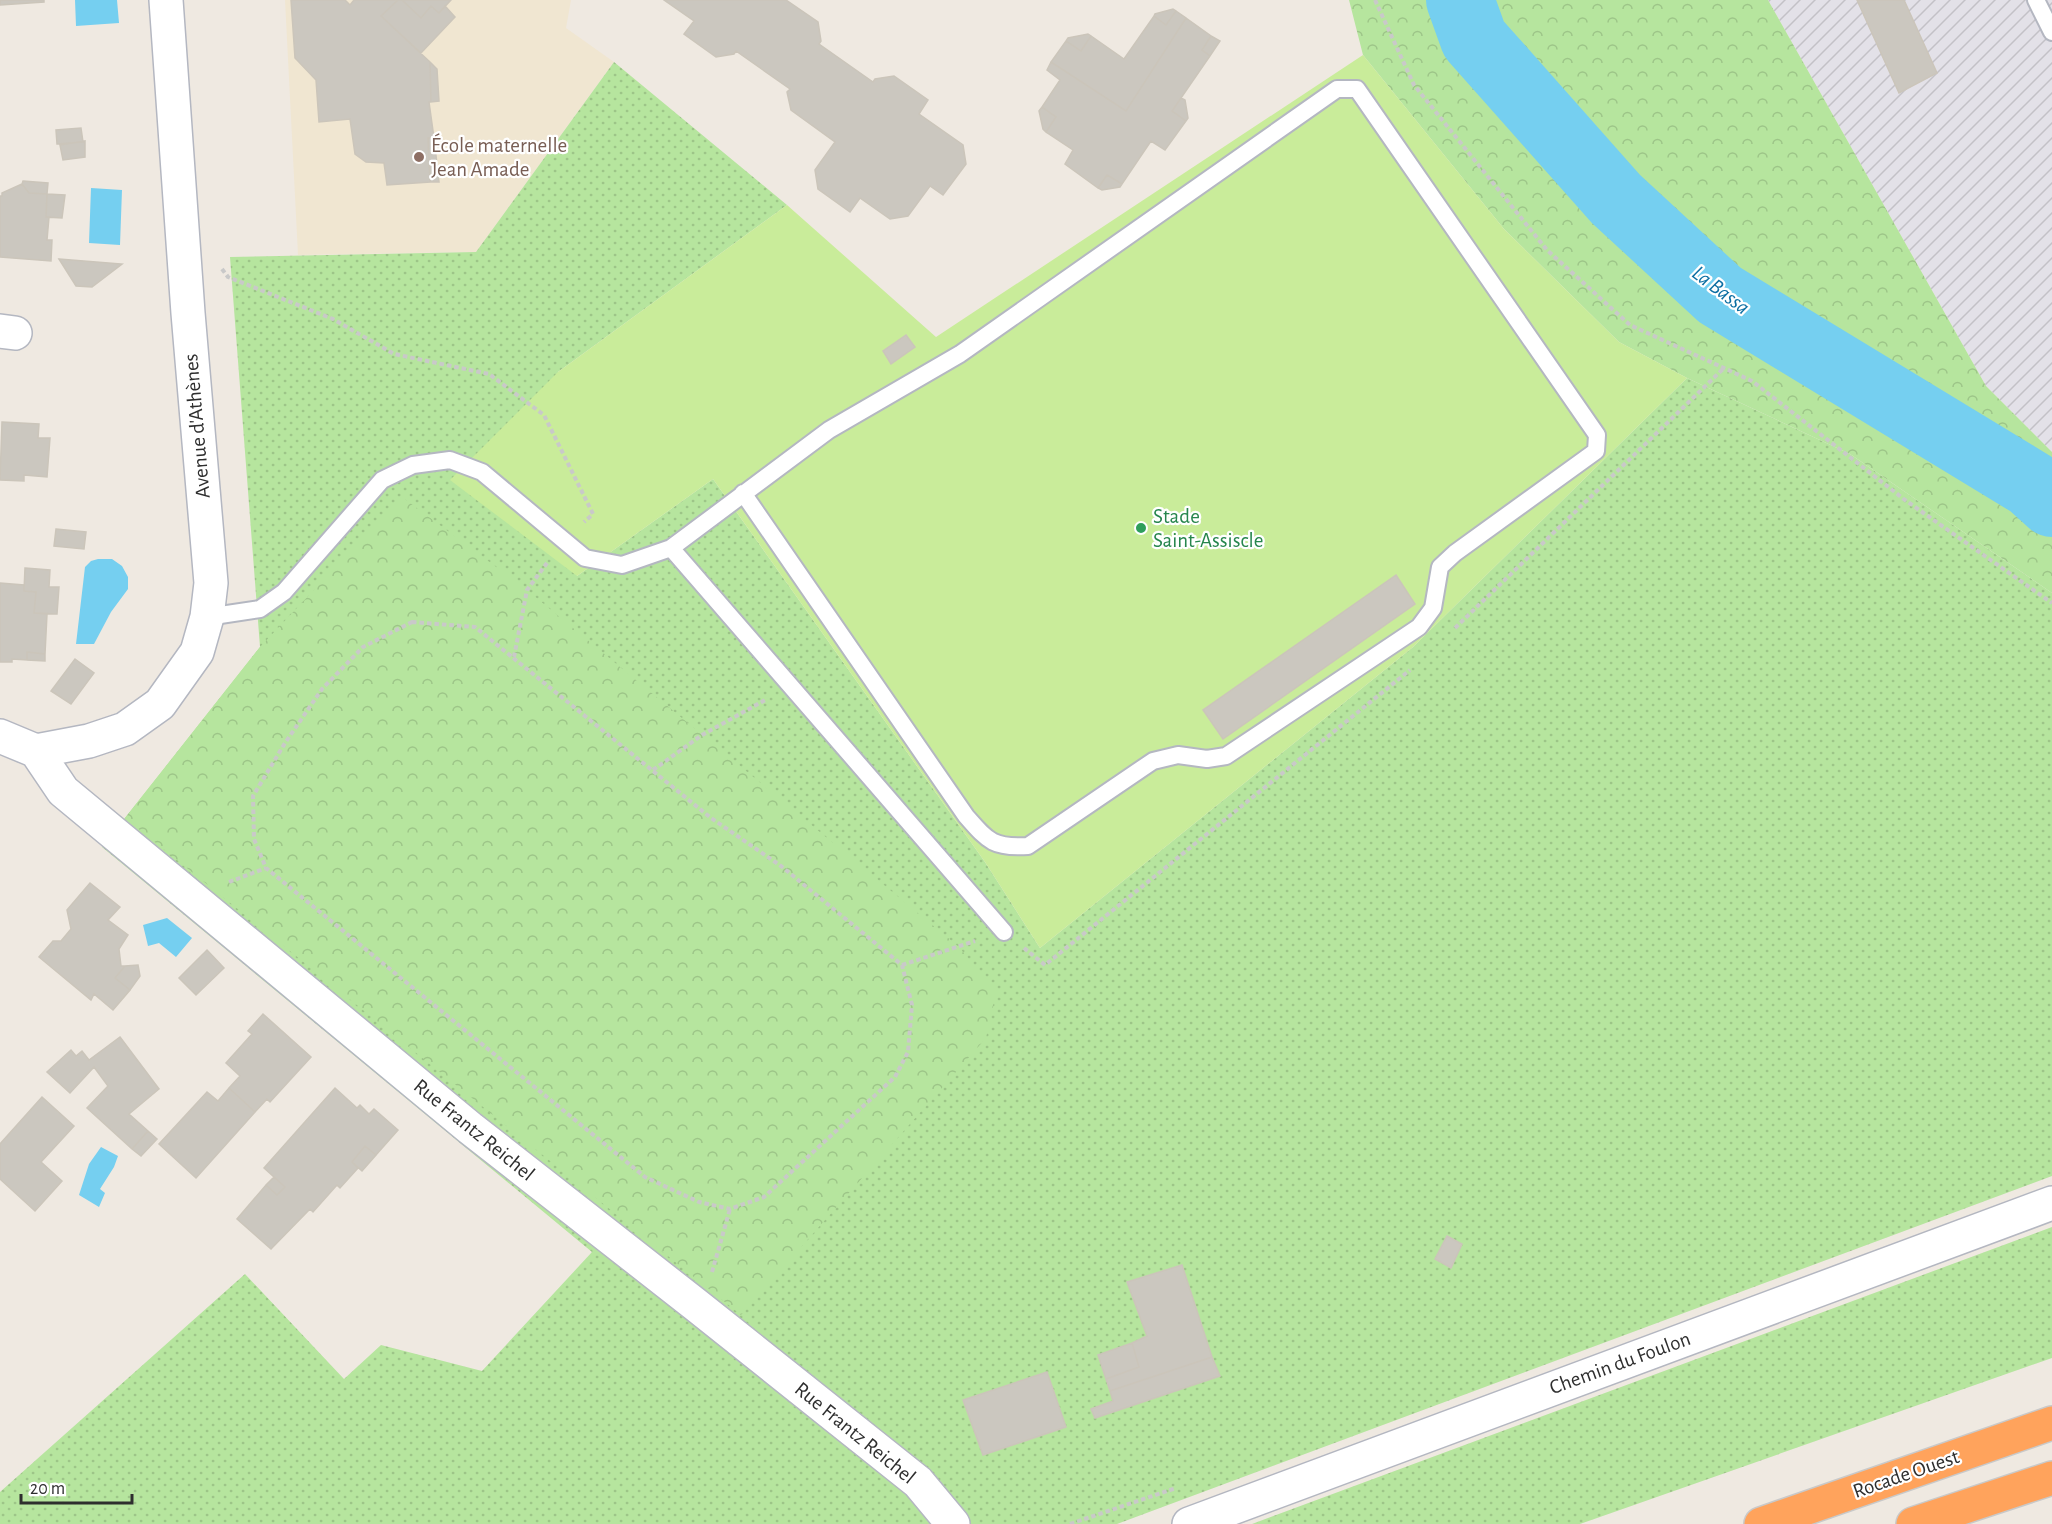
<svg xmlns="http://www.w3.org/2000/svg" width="2052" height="1524" font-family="'Alegreya Sans',sans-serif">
<defs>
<pattern id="industrial-furrows" width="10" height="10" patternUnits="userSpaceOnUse" patternTransform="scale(1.5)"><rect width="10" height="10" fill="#e3e1e8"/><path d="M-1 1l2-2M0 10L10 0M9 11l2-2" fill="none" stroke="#c3c1c7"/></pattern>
<pattern id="grass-dots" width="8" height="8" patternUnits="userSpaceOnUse" patternTransform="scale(1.5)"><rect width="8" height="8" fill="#b6e59e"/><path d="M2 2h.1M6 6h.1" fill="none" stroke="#9dc588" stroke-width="1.8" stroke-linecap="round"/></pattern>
<pattern id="forest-crowns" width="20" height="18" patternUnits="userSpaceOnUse" patternTransform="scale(1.5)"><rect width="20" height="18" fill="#b6e59e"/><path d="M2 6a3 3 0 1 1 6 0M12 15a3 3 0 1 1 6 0" fill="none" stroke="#9dc588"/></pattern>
</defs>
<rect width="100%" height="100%" fill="#efe9e1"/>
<!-- industrial -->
<path fill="url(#industrial-furrows)" d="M1768,0H2052V452L1986,386Z"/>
<!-- education -->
<path fill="#f0e6d1" d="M285,0H571L566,28L614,62L476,252L298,255Z"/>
<!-- grass -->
<path fill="url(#grass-dots)" d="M614,62L787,205L558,372L577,576L713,479L985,862L1040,948L1413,647L1687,378L1850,454L2052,593V1176L1117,1524H0V1492L245,1274L344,1379L381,1345L482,1371L592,1252L102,847L260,647L230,257L476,252Z
M2052,1227V1358L1580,1524H1252Z"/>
<!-- forest -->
<path fill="url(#forest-crowns)" d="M1349,0H1768L1986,386L2052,452V593L1850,454L1687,378L1619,342L1504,229L1363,55Z
M402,497L527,590L959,947L996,993L986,1038L741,1315L125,818L260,647Z"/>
<!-- pitch -->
<path fill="#c9ec9a" d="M1363,55L1504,229L1619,342L1687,378L1413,647L1040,948L985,862L713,479L577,576L450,480L558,372L787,205L936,337Z"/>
<!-- water -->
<path fill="#75cff0" d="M75,0H117L119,23L76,26Z
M91,188L122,190L120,245L89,243Z
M98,559H112L122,566L128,577V589L111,612L94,644H76L85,567L91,561Z
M167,918L192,938L176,957L159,943L148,946L143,925Z
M101,1147L118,1156L114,1167L100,1189L105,1193L99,1207L79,1195L89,1164Z"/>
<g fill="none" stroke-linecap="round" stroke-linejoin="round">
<!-- river -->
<path stroke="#75cff0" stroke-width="68" d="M1460,0L1474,39L1616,199L1720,295L2031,484L2052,503"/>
</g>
<!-- building -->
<path fill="#cbc7bf" stroke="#cbc5ba" stroke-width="1.5" d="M0,0H44V2L0,5Z
M291,0H345L350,5L354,0H398L381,16L430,62L431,102H429L434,138H428L430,182L387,185L384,163L366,162L355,154L350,119L319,122L316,80L295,58Z
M398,0H402L421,18L431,6L439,13L445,6L455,17L421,53L381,16Z
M402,0H451L439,13L431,6L421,18Z
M664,0H786L818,22L821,41L819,44L873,82L875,79L894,76L928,100L919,114L963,145L966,164L943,195L930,186L908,216L890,219L860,198L850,212L818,189L815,170L835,142L791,110L787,92L790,89L736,51L734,54L716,57L684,34L694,21Z
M1857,0H1904L1937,73L1899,93Z
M1173,9L1176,11L1166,25L1154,16L1155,14Z
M1176,11L1186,18L1126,111L1051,62L1066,41L1081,51L1091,36L1124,59L1154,16L1166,25Z
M1186,18L1211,36L1202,50L1210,56L1172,111L1186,121L1165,150L1151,141L1122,184L1107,175L1098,188L1065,164L1073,150L1046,132L1056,117L1042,107L1060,80L1047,70L1051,62L1126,111Z
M1088,34L1091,36L1081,51L1066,41L1068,38Z
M1211,36L1220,41L1210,56L1202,50Z
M430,62L437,69L439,101L431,102Z
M1181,98L1185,100L1188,118L1186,121L1172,111Z
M1042,107L1056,117L1046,132L1043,129L1039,111Z
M81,128L83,142L57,144L56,130Z
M428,138H434L439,182H430Z
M85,141V157L63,160L60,145Z
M1107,175L1122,184L1120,187L1102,190L1098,188Z
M23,181L48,183L47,194L29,193L22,184Z
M22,184L29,193L47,194L46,217H49L47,240H52L51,261L0,257V196H2V193Z
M47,194L65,195L62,218L46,217Z
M59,259L122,264L92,287L76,286Z
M906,335L915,347L891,364L883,351Z
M2,422L39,424L38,438H50L47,477L24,475V481L0,480Z
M56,529L86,532L84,549L54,546Z
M25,568L50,570L49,587H59L57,614L34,613L36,592L24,591Z
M1396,575L1415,604L1223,739L1203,710Z
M0,583L24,585V591L36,592L34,613L47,614L45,654L27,652V660L12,659V662H0Z
M27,652L45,654V661L27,660Z
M75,659L94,673L71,704L51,691Z
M90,883L120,907L108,920L128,935L119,949L121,966H125L115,978L130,990L113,1010L94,994L91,1000L39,957L53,941H61L71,929L67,910Z
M207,950L224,968L196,995L179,978Z
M138,965L140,976L130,990L115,978L125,966Z
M263,1014L311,1057L270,1102L267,1099L255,1112L229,1088L240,1076L226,1063L252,1034L248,1031Z
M120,1037L159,1089L129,1114L148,1131L132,1149L87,1108L108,1086L94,1067L70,1093L47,1072L71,1050L76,1056L82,1051L89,1060Z
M229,1088L255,1112L196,1178L159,1144L207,1092L218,1101Z
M335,1088L357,1108L360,1105L369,1114L374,1109L398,1130L376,1155L365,1146L352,1162L358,1168L340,1188L337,1185L313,1212L310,1209L271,1249L237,1219L266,1185L277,1195L285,1187L264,1168Z
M42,1097L74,1126L41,1162L62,1181L35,1211L0,1179V1144Z
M148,1131L157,1139L141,1156L132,1149Z
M365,1146L376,1155L362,1171L352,1162Z
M274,1177L285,1187L277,1195L266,1185Z
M1447,1236L1462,1244L1451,1268L1435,1259Z
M1182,1265L1212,1357L1110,1391L1106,1379L1139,1367L1132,1343L1147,1336L1127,1282Z
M1132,1343L1139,1367L1106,1379L1098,1355Z
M1212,1357L1220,1376L1095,1418L1091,1409L1113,1401L1110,1391Z
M1047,1372L1066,1427L983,1455L963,1400Z"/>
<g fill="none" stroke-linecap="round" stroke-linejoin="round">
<!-- lane casing -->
<g stroke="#b4b7c1" stroke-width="20">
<path id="lane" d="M2036,0L2052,32
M671,548L1004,932
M207,617L260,609L284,592L382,480L413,465L450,460L482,472L585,558L622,565L671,548L829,430L960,354L1337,89H1357L1597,435L1596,451L1455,553L1440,567L1433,608L1419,627L1226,756L1207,759L1178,755L1153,761L1028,846C993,848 988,841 966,816L743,493"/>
</g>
<!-- street casing -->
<g stroke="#b4b7c1" stroke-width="36">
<path id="street" d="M0,331L15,333
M0,736L36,751L63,791L470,1128L696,1305L918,1482L953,1524
M36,751L89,741L125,729L160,704L197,652L207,617L211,583L188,313L166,0"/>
</g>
<!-- secondary casing -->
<g stroke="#b4b7c1" stroke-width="36">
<path id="secondary" d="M1189,1524L2052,1203"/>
</g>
<!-- highway casing -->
<g stroke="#c9c9c9" stroke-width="36">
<path id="highway" d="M1761,1524L2052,1423
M1913,1524L2052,1478"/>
</g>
<!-- path -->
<path stroke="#c9c9c9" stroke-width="4" stroke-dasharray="4.5 3" stroke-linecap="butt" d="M1375,0L1414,85L1547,250L1630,325L1752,381L1905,500L2052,603
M222,269L228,277L333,319L394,354L489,374L544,415L593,514L584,522
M412,622L475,627L711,818L781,866L902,965L912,1005L908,1052L895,1077L764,1197L730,1209L699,1202L645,1177L266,868L254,839L253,796L285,743L322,689L363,647Z
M1455,628L1724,368
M514,657L527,590L547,563
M653,770L702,735L767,699
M229,882L266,868
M1024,948L1045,965L1410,670
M902,965L975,941
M712,1272L730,1209
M1070,1524L1176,1488"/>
<!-- lane -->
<use href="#lane" stroke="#fff" stroke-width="16"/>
<!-- street -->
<use href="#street" stroke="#fff" stroke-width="33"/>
<!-- secondary -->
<use href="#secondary" stroke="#fff" stroke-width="33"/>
<!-- highway -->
<use href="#highway" stroke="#ffa35c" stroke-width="33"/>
</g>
<!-- markers -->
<circle fill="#8d6e63" stroke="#fff" stroke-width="2" cx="419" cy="157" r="6"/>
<circle fill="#2e9e5b" stroke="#fff" stroke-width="2" cx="1141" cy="528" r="6"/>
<g text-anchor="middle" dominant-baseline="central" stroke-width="4.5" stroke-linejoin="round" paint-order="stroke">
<!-- education labels -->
<g font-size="21" fill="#785e54" stroke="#fff" text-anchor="start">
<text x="431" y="145">École maternelle<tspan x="431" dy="24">Jean Amade</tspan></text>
</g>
<!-- street labels -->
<g font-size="21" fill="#2e2e2e" stroke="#fff">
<text transform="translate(197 426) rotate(-95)">Avenue d'Athènes</text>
<text transform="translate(474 1130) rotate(39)">Rue Frantz Reichel</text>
<text transform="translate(1620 1363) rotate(-20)">Chemin du Foulon</text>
<text transform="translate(855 1433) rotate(39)">Rue Frantz Reichel</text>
<text transform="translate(1906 1474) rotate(-19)">Rocade Ouest</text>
</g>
<!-- leisure labels -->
<g font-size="21" fill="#27864d" stroke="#fff" text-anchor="start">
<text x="1153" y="516">Stade<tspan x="1153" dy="24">Saint-Assiscle</tspan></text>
</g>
<!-- water labels -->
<g font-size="22" font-style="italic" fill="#0d6fa3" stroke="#fff">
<text transform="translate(1721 290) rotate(37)">La Bassa</text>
</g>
</g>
<!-- scale -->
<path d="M21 1494v9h111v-9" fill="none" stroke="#2e2e2e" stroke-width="3"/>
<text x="30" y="1494" font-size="18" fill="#2e2e2e" stroke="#ffffff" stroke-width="4.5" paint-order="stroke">20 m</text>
</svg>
